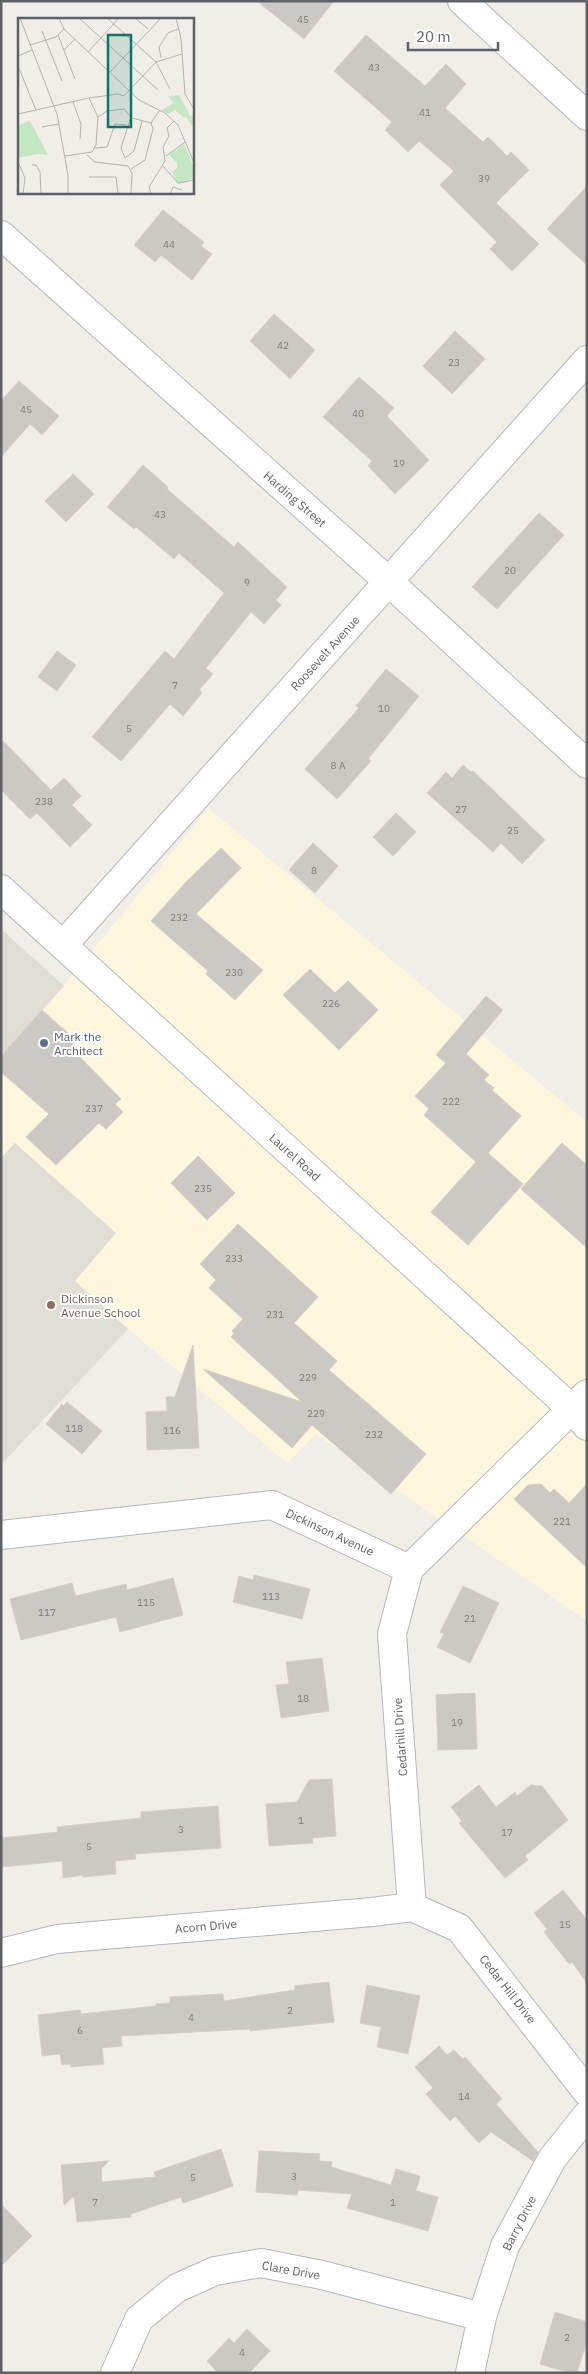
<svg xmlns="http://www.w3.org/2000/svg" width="588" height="2374" font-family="'IBM Plex Sans',sans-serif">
<rect width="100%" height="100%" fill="#f0eee7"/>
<!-- commercial -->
<path fill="#fef7de" d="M208,808L587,1122V1621L316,1434L287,1463L128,1329L75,1281L115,1233L14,1143L1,1158V1056L64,986Z"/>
<!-- education -->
<path fill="#e0ddd5" d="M1,929L64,986L1,1056Z
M15,1143L116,1233L75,1281L128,1329L1,1465V1158Z"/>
<!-- building -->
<path fill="#ccc9c4" stroke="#d5d0c5" d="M257,1H334L304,39Z
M366,35L425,86L446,64L466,84L445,108L483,142L488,137L507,156L511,152L529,170L496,203L539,244L512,271L490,249L497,242L440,185L454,171L419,141L408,152L385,130L392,122L334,71Z
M587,186V265L547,229Z
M163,210L204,242L201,246L212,254L192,280L161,255L155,262L134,245Z
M274,314L315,350L290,379L250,341Z
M455,331L485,359L452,394L423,366Z
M359,377L394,408L387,416L429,460L395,494L368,466L372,461L323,417Z
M19,381L59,416L42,435L30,424L1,457V401Z
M143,465L168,487L167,489L234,547L238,542L287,587L276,600L281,605L264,624L251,612L206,668L213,674L199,690L202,693L183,716L170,704L121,761L92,737L165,651L174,659L224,593L179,553L174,559L136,527L134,529L107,507Z
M73,474L94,494L66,522L45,501Z
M539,513L564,535L497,609L472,587Z
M57,651L76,665L57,691L38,677Z
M386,669L419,696L368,759L371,761L337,799L305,769L359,708L356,706Z
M1,739L51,790L64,778L81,796L72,805L92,825L70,847L37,813L30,819L1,790Z
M463,765L471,772L473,771L545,840L522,864L501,843L493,852L427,793L446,772L452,778Z
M396,813L416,832L393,856L373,837Z
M313,843L338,866L315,893L289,870Z
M221,848L241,868L196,914L263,970L235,1000L206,974L208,971L151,921L186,882Z
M310,969L335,993L348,981L378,1010L339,1050L283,995Z
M486,996L503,1010L466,1054L489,1075L484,1080L494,1088L492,1090L521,1116L488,1153L523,1184L468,1245L431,1212L476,1162L424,1115L429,1109L415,1096L446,1063L436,1055Z
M42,1010L76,1040L70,1047L121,1099L115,1104L123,1112L106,1129L99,1123L56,1165L26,1137L49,1114L1,1072V1056Z
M562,1143L587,1165V1248L521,1189Z
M198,1156L235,1193L207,1220L171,1183Z
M238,1224L318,1297L294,1323L337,1361L329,1370L426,1454L391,1494L312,1425L292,1448L203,1369L302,1402L231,1337L234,1333L232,1331L243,1319L209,1288L216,1280L200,1264Z
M193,1345L199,1448L147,1450L146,1412L167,1411L166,1397H175Z
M67,1402L102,1431L82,1454L46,1424L62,1404L64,1406Z
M541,1484L550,1493L554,1489L569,1503L587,1484V1568L514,1499L528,1485Z
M254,1575L310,1589L302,1619L233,1602L239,1576L253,1580Z
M173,1578L183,1615L120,1632L116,1617L21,1640L10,1599L72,1583L76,1596L126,1584L127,1590Z
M463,1586L499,1603L470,1663L437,1647L444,1634L440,1632Z
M322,1658L329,1711L281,1718L276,1685L289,1684L286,1662Z
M475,1693L477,1749L438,1750L436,1695Z
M332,1779L336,1836L312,1838L313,1843L269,1846L266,1804L297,1802L309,1780Z
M479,1785L496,1807L515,1792L517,1796L531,1785L542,1786L568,1820L525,1856L528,1860L505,1878L459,1823L462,1821L451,1807Z
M218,1806L221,1848L135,1854L136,1859L115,1861L116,1874L83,1877V1875L63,1878L62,1861L1,1867V1838L58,1832L57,1827L141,1818V1812Z
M563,1890L587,1920V1983L572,1962L569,1964L544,1932L547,1929L534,1913Z
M329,1982L334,2022L250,2031V2029L121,2036L122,2046L102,2048L104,2064L71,2067L70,2064L62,2065L60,2054L42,2056L38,2015L80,2010L81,2014L156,2006V2004L170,2003V1997L223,1994L224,2001L295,1990L294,1986Z
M367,1985L420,1996L408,2054L377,2047L381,2027L360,2023Z
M439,2046L447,2055L454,2050L463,2059L465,2057L502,2099L496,2104L538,2152L533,2161L491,2132L479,2143L455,2116L450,2121L426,2094L433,2088L415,2067Z
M221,2149L233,2186L183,2203L181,2197L131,2214V2217L77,2222L74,2196L64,2205L61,2165L109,2161L101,2169L102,2182L156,2177L154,2172Z
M259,2151L320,2154L319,2161L332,2162L331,2167L391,2185L396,2169L420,2176L416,2191L438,2197L428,2231L347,2208L352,2194L298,2190L297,2195L256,2192Z
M1,2204L32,2236L1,2266Z
M555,2312L587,2322V2341L577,2373H570L540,2364Z
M247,2329L270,2351L249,2373H218L207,2361L229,2338L234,2343Z"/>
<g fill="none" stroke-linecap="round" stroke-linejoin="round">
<!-- street casing -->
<g stroke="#b4b7bb" stroke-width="30">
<path id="street" d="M462,1L587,116
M1,235L389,582L587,764
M63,945L587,360
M1,1535L272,1505L409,1569L587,1394
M409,1569L392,1634L412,1907
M412,1907L459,1928L587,2092
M1,1953L57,1939L372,1912L412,1907
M115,2373L139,2319L177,2288L215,2271L261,2263L322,2275L482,2317
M470,2373L482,2317L505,2246L552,2159L587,2115"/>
</g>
<!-- secondary casing -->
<g stroke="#b5b9be" stroke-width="30">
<path id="secondary" d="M1,889L573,1410L587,1426"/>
</g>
<!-- street -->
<use href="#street" stroke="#fff" stroke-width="28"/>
<!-- secondary -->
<use href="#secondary" stroke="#fff" stroke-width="28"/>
</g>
<!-- markers -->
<circle fill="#5c6f8a" stroke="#fff" stroke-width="2" cx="44" cy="1043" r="5"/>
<circle fill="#8d6e63" stroke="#fff" stroke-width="2" cx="51" cy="1305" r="5"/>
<g text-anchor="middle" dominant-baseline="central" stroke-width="4" stroke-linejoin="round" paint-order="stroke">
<!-- number labels -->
<g font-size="10" fill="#7a7c7e">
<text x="303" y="19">45</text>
<text x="374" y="67">43</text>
<text x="425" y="112">41</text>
<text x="484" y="178">39</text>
<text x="169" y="244">44</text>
<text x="283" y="345">42</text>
<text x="454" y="362">23</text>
<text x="26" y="409">45</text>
<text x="358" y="413">40</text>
<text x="399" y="463">19</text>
<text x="160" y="514">43</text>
<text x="510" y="570">20</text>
<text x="247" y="582">9</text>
<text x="175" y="685">7</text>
<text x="384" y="708">10</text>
<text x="129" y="728">5</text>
<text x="338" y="765">8 A</text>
<text x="44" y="801">238</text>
<text x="461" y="809">27</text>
<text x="513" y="830">25</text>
<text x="314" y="870">8</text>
<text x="179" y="917">232</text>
<text x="234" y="972">230</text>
<text x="331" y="1003">226</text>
<text x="451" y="1101">222</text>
<text x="94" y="1108">237</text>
<text x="203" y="1188">235</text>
<text x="234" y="1258">233</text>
<text x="275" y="1314">231</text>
<text x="308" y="1377">229</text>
<text x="316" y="1413">229</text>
<text x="74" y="1428">118</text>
<text x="172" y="1430">116</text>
<text x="374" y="1434">232</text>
<text x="562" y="1521">221</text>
<text x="271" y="1596">113</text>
<text x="146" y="1602">115</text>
<text x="47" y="1612">117</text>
<text x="470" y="1618">21</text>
<text x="303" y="1698">18</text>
<text x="457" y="1722">19</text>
<text x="301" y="1820">1</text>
<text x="181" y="1829">3</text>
<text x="507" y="1832">17</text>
<text x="89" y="1846">5</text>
<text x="565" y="1924">15</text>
<text x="290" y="2010">2</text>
<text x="191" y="2017">4</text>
<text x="80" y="2030">6</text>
<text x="464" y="2096">14</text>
<text x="294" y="2176">3</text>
<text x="193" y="2177">5</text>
<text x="95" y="2202">7</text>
<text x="393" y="2202">1</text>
<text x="567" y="2337">2</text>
<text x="242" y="2352">4</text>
</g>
<!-- street labels -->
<g font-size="12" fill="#5e6267" stroke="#fff">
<text transform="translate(295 499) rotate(41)">Harding Street</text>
<text transform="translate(325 653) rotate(-48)">Roosevelt Avenue</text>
<text transform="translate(295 1157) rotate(42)">Laurel Road</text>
<text transform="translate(330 1532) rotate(25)">Dickinson Avenue</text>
<text transform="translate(400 1737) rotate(-94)">Cedarhill Drive</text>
<text transform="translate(206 1926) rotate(-5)">Acorn Drive</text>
<text transform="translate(508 1989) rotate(52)">Cedar Hill Drive</text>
<text transform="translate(519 2223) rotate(-63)">Barry Drive</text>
<text transform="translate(291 2270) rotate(10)">Clare Drive</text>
</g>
<!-- service labels -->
<g font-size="12" fill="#4e5e75" stroke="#fff" text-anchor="start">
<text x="54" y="1036">Mark the<tspan x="54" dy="14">Architect</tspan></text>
</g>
<!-- education labels -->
<g font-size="12" fill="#785e54" stroke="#fff" text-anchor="start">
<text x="61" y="1298">Dickinson<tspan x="61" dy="14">Avenue School</tspan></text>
</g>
</g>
<!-- overview -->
<g transform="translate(18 18)">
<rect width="176" height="176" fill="#f0eee7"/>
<path d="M161,77L172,98L176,97V110L168,99H165L157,92L150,96L144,92L156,85L150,78ZM12,103L30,137L19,136L0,140V107ZM166,126L176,150V160L165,165L159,164L154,154L159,150V145L151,137Z" fill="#c4e7c4"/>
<path fill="none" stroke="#b2b2b0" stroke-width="1" d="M2,0L39,96L50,157V176M41,0L46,11L121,82L147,95L160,107L177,147M61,0L140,72M89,0L138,44L152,71M117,0L130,11M158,0L163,21L167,76L177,93M24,13L44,63M40,17L57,61M12,27L38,19L46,11M46,32L57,21M70,34L101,0M0,38L14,32M143,40L141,29L150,15L160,11M0,48L18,92M92,54L143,0M71,80L80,99M55,84L63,106L62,121M106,91L114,100L133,105L141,93M0,96L71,80L100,76L106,78L138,44L164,36M24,109L41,106M77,130L89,129L97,106L108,107M69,137L77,144L110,148L114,155L113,176M47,138L74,134L78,127L80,99L89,93L106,91M148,138L167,124M107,140L103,130L113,99M107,140L116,133L124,103M0,144L7,160L5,176M14,147H18L22,154L23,176M145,148L160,165L177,162M113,151L127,142L135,111L133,105M71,159H98L100,175M133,176L131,169L147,143L145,129L151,118L149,110L156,103M152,176L155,169L164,172"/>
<path fill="#0f766e" fill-opacity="0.15" stroke="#0f766e" stroke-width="2.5" d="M90,17H113V109H90Z"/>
<rect width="176" height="176" fill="none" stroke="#5e6267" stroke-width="2.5"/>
</g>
<!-- border -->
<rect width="588" height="2374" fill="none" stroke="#5e6267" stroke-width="5"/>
<!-- scale -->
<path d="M408 42v8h90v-8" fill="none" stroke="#5e6267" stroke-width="2.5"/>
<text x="416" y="42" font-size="15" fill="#5e6267" stroke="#ffffff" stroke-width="4" paint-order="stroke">20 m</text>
</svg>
